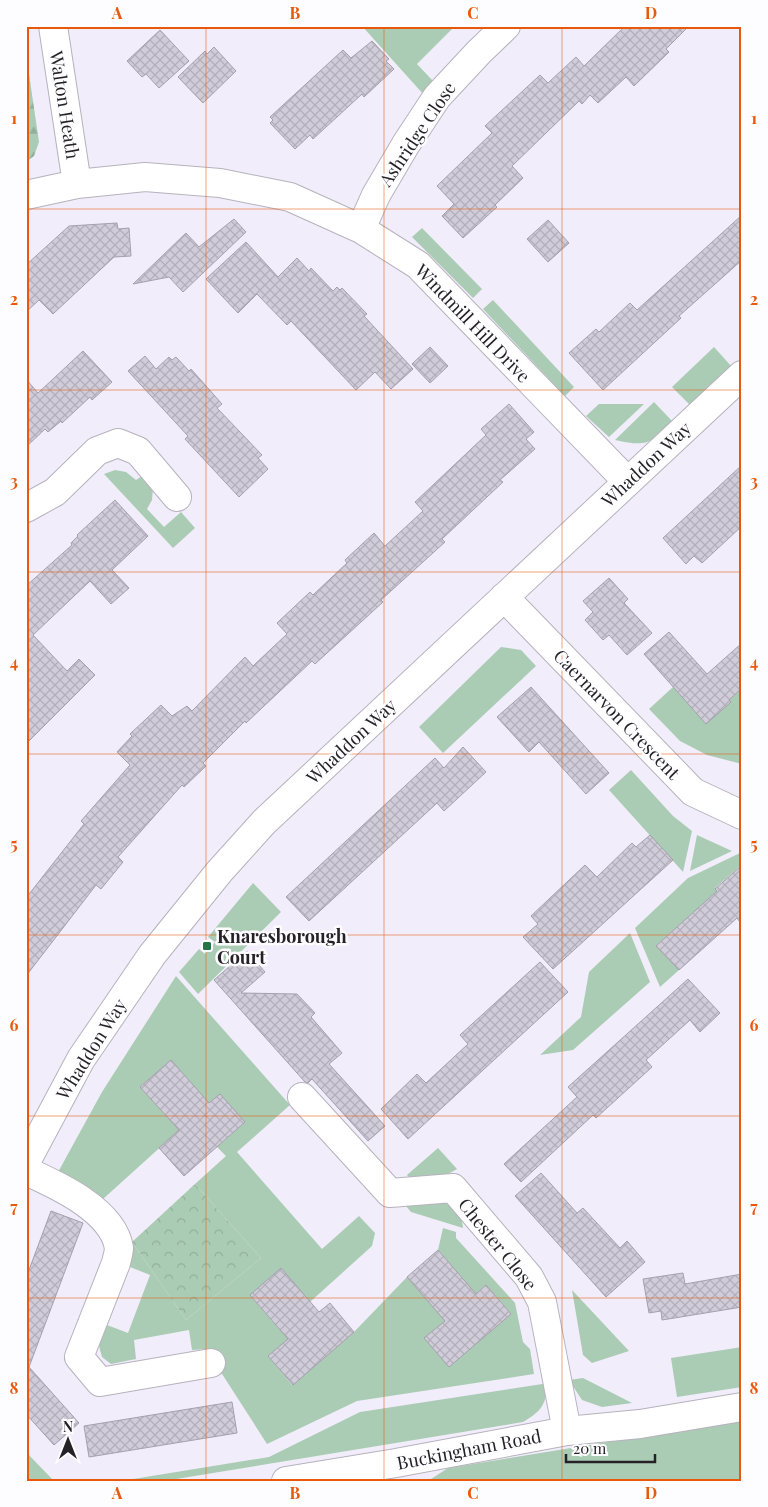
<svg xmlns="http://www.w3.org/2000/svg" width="768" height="1507" font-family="'Playfair Display',serif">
<defs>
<pattern id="forest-firs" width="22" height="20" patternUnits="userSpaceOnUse" patternTransform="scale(1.25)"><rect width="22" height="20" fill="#aaccb4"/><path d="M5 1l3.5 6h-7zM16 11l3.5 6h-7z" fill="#92af9b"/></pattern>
<pattern id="park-crowns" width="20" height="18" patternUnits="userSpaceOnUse" patternTransform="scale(1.25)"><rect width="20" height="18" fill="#aaccb4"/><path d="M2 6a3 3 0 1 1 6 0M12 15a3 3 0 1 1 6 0" fill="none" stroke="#92af9b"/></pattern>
<pattern id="building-cross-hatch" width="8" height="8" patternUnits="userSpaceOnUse" patternTransform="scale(1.25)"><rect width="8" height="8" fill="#d1ccd9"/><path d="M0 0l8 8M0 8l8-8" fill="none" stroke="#b3afba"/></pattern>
</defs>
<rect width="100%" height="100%" fill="#f2edfa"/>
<!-- green -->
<path fill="#aaccb4" d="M362,26H455L417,64L433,81L424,95Z
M422,228L482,289L473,298L412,237Z
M493,300L574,387L565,396L483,309Z
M714,347L732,367L691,406L672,387Z
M654,402L673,422C650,444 647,447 615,440Z
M599,404H644L609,437L586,416Z
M115,470L126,472L136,480L142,476L153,488L152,500L147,509L164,527L181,512L195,528L173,548L104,474Z
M501,647L521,650L536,666L443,753L419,727Z
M673,687L706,723L730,702L729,700L742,688V728L739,731L742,733V764L707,755L680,741L649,709Z
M631,770L673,816L692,831L683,872L609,790Z
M697,835L732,851L690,871Z
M740,853H742V867L740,866L715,888L717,891L656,946L679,970L660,987L635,928L688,878Z
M253,883L281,912L198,994L179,972L199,949L205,954L215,942L208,937Z
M630,933L650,982L573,1050L540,1055L581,1017L589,972Z
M176,976L290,1105L237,1152L322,1249L359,1216L375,1233L372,1246L310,1302L250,1295L279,1329L295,1333L268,1356L292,1385L354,1332L407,1277L436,1310L452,1315L425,1338L449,1366L511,1314L486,1285L461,1307L465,1282L438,1250L443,1228L456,1232V1238L515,1303L523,1342L530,1349L534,1374L357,1401L267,1444L206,1349L192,1350L189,1330L134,1340L136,1359L111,1364L102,1357L99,1346L107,1325L128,1333L150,1275L130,1267L132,1242L186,1320L261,1258L195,1184L226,1156L217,1147L245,1122L195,1116L200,1093L171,1060L140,1087L170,1120L186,1124L103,1199L57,1174L102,1092Z
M438,1148L457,1169L437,1180L414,1183L407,1175Z
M436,1199C451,1204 462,1211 463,1228L411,1212L405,1205Z
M572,1290L629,1351L592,1363L583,1355Z
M742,1347V1387L677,1397L671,1358Z
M583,1378L632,1403L602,1407L582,1400L569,1380Z
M549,1383C545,1405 542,1411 523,1422L164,1481H121L269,1457L360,1412Z
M742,1420V1481H428L448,1468Z
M26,1452L54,1481H26Z"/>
<!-- forest -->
<path fill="url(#forest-firs)" d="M26,71L29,74L39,142L34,156L26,162Z"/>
<!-- park -->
<path fill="url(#park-crowns)" d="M195,1184L261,1258L186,1320L132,1242Z"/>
<!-- building -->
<path fill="url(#building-cross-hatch)" stroke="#a4a0ac" d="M625,26H689L666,49L669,52L634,86L626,77L598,103L590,95L582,104L579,101L512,166L523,178L495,205L497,207L463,238L442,216L454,204L437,186L492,133L485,126L540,75L548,83L576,57L584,66Z
M160,30L189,61L159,88L146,74L142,77L127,61Z
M372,41L389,59L386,61L394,69L364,97L362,94L313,139L310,135L295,149L270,123L273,120L270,117L343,50L351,58Z
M214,47L236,71L203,103L178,77L205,51L207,54Z
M742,215V260L679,316L681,318L603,390L569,353L596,329L599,332L630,303L637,310Z
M234,219L246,232L183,292L169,277L133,284L186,233L199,247Z
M548,220L569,243L548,262L527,239Z
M117,223L118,229L129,228L131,256L114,257L53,314L39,300L26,312V265L69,226Z
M246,242L278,277L297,258L309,271L311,268L333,291L337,287L340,290L342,288L367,314L364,316L413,369L391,389L375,372L356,390L291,321L287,325L257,294L238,313L206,279Z
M430,347L448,366L430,383L412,364Z
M83,351L112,382L92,400L90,397L62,423L61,421L48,432L45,429L26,447V379L38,393Z
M145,356L156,369L169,357L172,360L176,357L189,371L191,369L222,404L217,408L262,455L258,458L268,469L239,497L185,439L188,436L128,371Z
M509,404L534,432L526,439L535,449L500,480L503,482L442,539L445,542L381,600L383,602L315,664L312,661L246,723L245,721L203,763L206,766L184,787L182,785L118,857L123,862L101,889L96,885L26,976V898L84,824L81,821L130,765L117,752L132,736L130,734L161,705L172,716L187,706L192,711L245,657L253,666L287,634L277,623L310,592L313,595L347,563L345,560L374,533L385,546L423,511L415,502L486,435L481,429Z
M742,465V526L702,563L694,556L686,564L663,538Z
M115,500L148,536L112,570L129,588L111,604L90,581L33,635L67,671L79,659L95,675L27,743L26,586L72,545L71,543L78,536L77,535Z
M609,578L628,599L624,603L652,633L627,655L609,635L603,640L585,620L593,612L583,601Z
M669,632L707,674L742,643V688L729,700L731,702L706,724L644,654Z
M531,687L609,773L586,794L539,742L529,752L497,717Z
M463,747L486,772L444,811L437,803L309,921L286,897L435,758L444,768Z
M650,835L673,860L553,969L523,937L538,924L531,916L585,865L597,877L632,843L636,847Z
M742,865V925L737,918L679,970L656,946L717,891L715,889Z
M247,951L265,972L241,993L297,994L315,1013L311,1017L342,1053L329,1064L385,1126L368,1141L312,1079L308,1083L305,1082L214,980Z
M540,962L568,992L408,1139L381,1109L417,1074L426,1083L468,1044L460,1035Z
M688,979L720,1013L700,1032L690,1020L646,1060L652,1067L596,1118L593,1115L521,1182L504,1164L577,1097L568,1087Z
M171,1060L209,1103L220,1094L245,1122L184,1176L159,1148L179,1130L140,1087Z
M541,1173L577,1213L583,1208L620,1248L627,1241L645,1262L606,1297L515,1196Z
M51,1211L83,1223L29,1367L79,1423L54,1445L26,1414V1278Z
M438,1250L476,1294L486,1285L511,1314L449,1367L424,1338L445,1321L407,1277Z
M281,1268L319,1312L330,1303L354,1332L293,1385L268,1356L288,1339L250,1295Z
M683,1273L685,1284L742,1274V1307L662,1320L661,1311L649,1313L643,1279Z
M232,1402L237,1433L89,1457L84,1426Z"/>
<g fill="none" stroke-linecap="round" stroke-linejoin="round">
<!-- minor casing -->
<g stroke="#b7b2be" stroke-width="30">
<path id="minor" d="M53,26L77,184
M26,195L77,184L145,177L220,183L290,197L361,229L418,265L627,481
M361,229L376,195L406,144L437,97L479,52L506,26
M26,508L55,492L97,451L118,443L138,451L177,497
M504,597L693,792L742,815
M302,1097L390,1193L453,1188L529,1277L542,1302L567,1431
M26,1162L81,1059L152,955L219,872L264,822L742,375
M26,1171C57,1185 113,1210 119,1248C119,1252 117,1258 116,1263L79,1357L100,1382L211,1363"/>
</g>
<!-- major casing -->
<g stroke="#b7b2be" stroke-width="30">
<path id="major" d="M286,1481L396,1463L567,1431L640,1424L742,1407"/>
</g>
<!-- minor -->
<use href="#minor" stroke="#fff" stroke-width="28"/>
<!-- major -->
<use href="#major" stroke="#fff" stroke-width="28"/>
</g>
<!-- grid -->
<path fill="none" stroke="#e8590c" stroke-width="1" stroke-opacity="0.55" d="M206,26V1481M384,26V1481M562,26V1481M26,209H742M26,390H742M26,572H742M26,754H742M26,935H742M26,1116H742M26,1298H742"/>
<!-- markers -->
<rect fill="#227546" stroke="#fdfcff" stroke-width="2" x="202" y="941" width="10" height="10" rx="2.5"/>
<g text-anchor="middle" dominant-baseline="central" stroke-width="5" stroke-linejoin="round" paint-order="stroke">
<!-- street labels -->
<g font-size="18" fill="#242226" stroke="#fdfcff">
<text transform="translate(65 105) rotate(81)">Walton Heath</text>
<text transform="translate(417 134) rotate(-56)">Ashridge Close</text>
<text transform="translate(473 323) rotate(46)">Windmill Hill Drive</text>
<text transform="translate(646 464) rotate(-43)">Whaddon Way</text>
<text transform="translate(617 714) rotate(46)">Caernarvon Crescent</text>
<text transform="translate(351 741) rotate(-43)">Whaddon Way</text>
<text transform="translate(91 1049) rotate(-58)">Whaddon Way</text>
<text transform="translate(498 1244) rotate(51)">Chester Close</text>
<text transform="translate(469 1449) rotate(-11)">Buckingham Road</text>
</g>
<!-- poi labels -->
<g font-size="18" font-weight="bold" fill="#242226" stroke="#fdfcff" text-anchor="start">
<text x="217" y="936">Knaresborough<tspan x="217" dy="21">Court</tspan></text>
</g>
</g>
<!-- border -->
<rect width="768" height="1507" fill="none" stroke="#fdfcff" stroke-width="55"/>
<!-- north arrow -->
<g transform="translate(68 1440)" stroke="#fdfcff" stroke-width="4" paint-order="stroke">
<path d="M0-4L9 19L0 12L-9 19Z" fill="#242226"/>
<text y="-8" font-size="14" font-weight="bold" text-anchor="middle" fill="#242226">N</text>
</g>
<!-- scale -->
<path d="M566 1454v8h89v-8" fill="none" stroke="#242226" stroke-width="2.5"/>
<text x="573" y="1454" font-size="15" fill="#242226" stroke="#fdfcff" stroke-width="4" paint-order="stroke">20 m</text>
<rect x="28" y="28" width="712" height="1452" fill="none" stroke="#e8590c" stroke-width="2"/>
<g font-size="16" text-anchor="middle" font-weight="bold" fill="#e8590c">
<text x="117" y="19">A</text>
<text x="295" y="19">B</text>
<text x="473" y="19">C</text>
<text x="651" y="19">D</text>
<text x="14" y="124">1</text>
<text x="754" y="124">1</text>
<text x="14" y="305">2</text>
<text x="754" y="305">2</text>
<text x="14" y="487">3</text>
<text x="754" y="487">3</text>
<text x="14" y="668">4</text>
<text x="754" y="668">4</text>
<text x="14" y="850">5</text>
<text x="754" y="850">5</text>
<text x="14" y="1031">6</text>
<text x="754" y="1031">6</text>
<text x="14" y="1213">7</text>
<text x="754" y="1213">7</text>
<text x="14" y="1394">8</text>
<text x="754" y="1394">8</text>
<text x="117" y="1499">A</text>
<text x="295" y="1499">B</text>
<text x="473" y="1499">C</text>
<text x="651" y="1499">D</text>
</g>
</svg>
